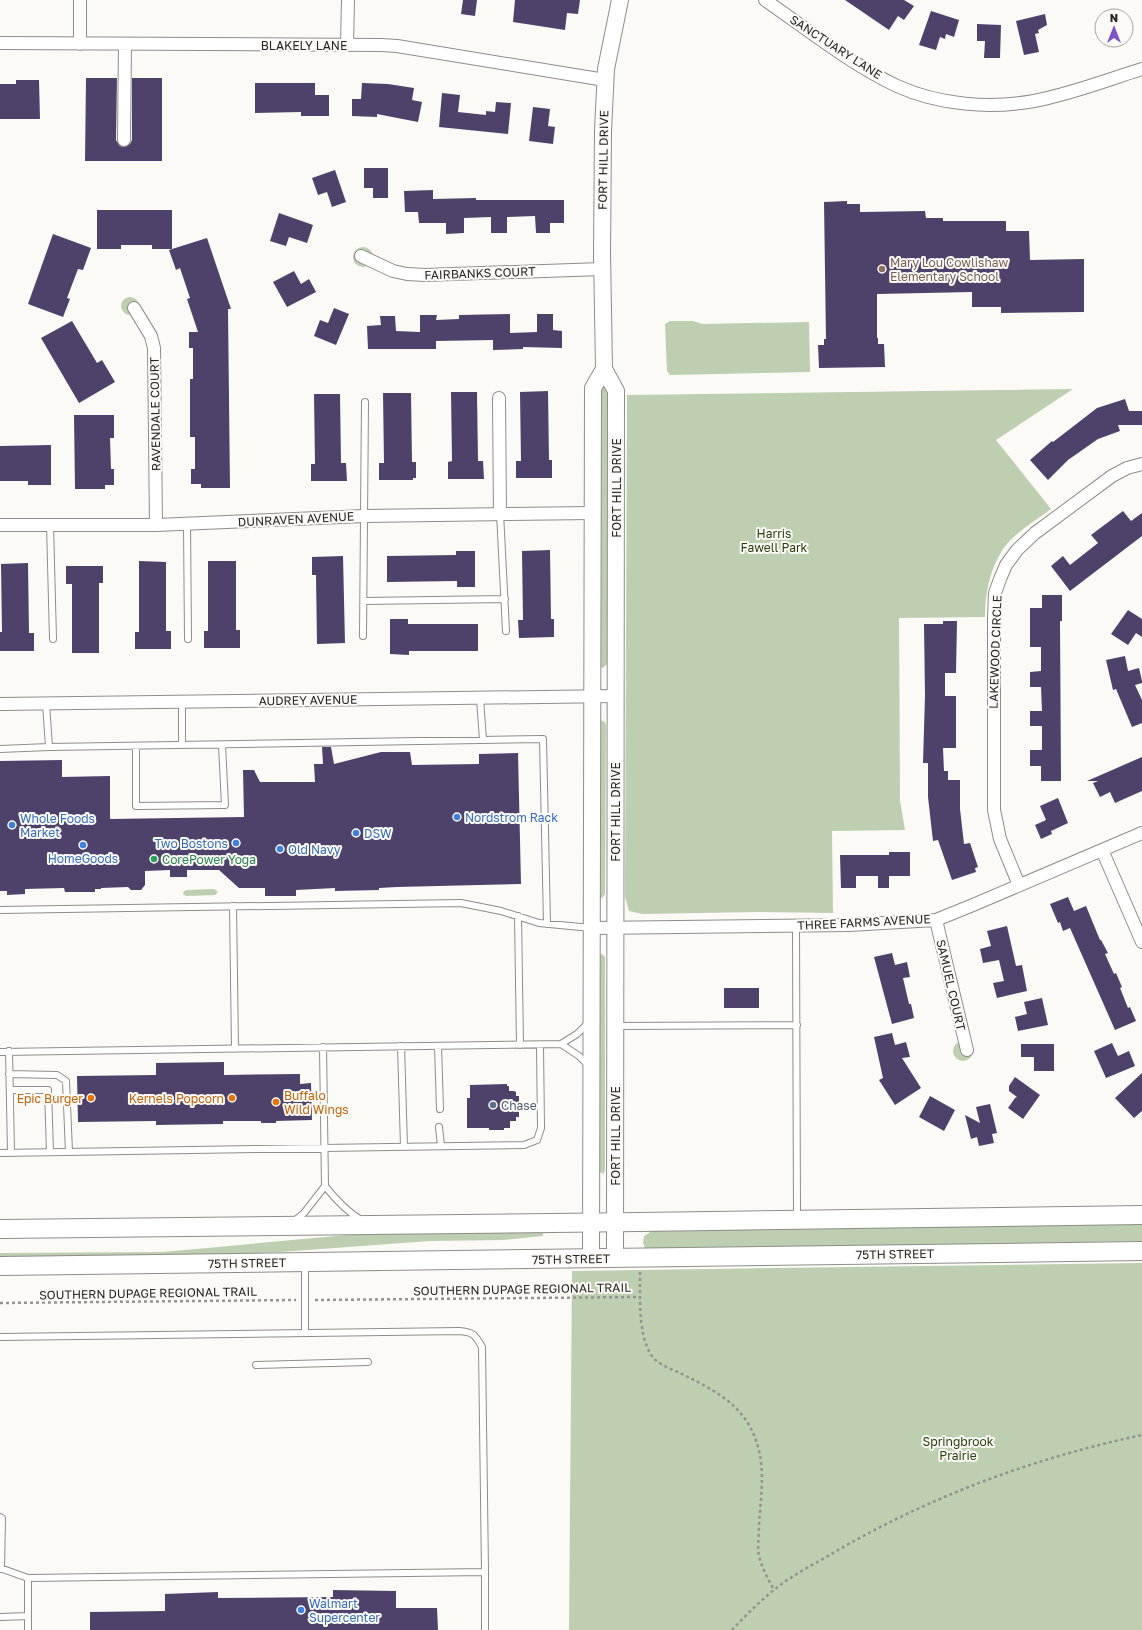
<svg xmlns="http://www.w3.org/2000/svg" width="1142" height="1630" font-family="'Golos Text',sans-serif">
<rect width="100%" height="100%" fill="#fbfaf7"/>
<!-- green -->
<path fill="#beceb1" d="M353 257a10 10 0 1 1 20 0a10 10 0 1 1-20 0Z
M121 306a9 9 0 1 1 18 0a9 9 0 1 1-18 0Z
M670,321H693L702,324L809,322L810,372L670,375L667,371L665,324Z
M607,379V664L603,668L600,667L599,664L600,380Z
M1073,389L996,440L1051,509C1035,521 1014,533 1003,549C990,569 985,593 985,617L899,618L900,801L905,830L832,831L833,913L758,912L642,914L629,911L625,897L627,395Z
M600,720L605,722L606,726L605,894L602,898L598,897Z
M214,889L218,892L215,895L186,896L183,894L184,891L187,890Z
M602,954L605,957V1171L603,1174L600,1172L598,956Z
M953 1051a10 10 0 1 1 20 0a10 10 0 1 1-20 0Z
M1142,1223V1241L650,1250L645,1248L643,1243L644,1236L652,1231Z
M543,1232V1236L503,1240L430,1241L280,1252L228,1254L0,1258V1253L163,1252L358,1234Z
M1142,1263V1630H569L572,1271Z"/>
<!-- building -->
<path fill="#4e426b" d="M463,0H477L475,16L461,14Z
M515,0H580L578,14L567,13L565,30L513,22Z
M845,0H904L914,6L904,20L898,16L889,30Z
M931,11L959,20L954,37L946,34L945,39L940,37L936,50L919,45Z
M1045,14L1047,25L1038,30L1039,33L1035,34L1039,52L1024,55L1016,21Z
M977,24L1001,25L1000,58H984L985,41H977Z
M86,78H117L116,140L120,146L124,147L130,144L132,140V78H162V161H85Z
M16,80H39L40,119H0V84H16Z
M255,83H315V95H329V116H301V112L255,113Z
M362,83L388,84L414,88L412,100L422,102L418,122L377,114V117L352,116V99H361Z
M442,93L460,95L458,112L486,115V111L495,112L496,102L511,103L508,134L439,127Z
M533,107L550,109L548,126L555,127L553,144L529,141Z
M364,168H388V198H373V188H364Z
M335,170L346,202L332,207L327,192L318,195L312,178Z
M433,190V199L476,198V200H564V223H550V233H536L535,216L507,217V233H491V217L464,218V233L446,234V223H419L418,212H405L404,191Z
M847,201V204H860V212L925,211L926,218H943V221H1006V231H1029L1030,260L1084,259V312L1001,313V307H972V292L877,294V338H878V344H884L885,367L819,368L818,345H824V339H826L824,202Z
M97,210H172V249H152V245H121V249H97Z
M279,213L313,225L307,243L289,237L286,246L270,241Z
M53,234L91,248L83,270L78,269L67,298L70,299L63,317L28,304Z
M207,238L231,309H228L230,488H201V484H191V469H195V437H190V379H193V348H189V332H198L187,299L190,298L180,268L176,270L169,250Z
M294,271L301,284L309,279L316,292L287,307L273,282Z
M334,308L349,314L336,345L314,336L320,320L328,323Z
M510,314V333L537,332V314H553V330L562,331V348L523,347V349L493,350V340L436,341V349H368L367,326L381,325L380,316H395L396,331L420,332V315H437L436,320L459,319V315Z
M72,321L97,363L102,360L115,382L79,403L41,338Z
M548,391L549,460H552V478H516V461H521L520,392Z
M451,392H477L478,461H483L484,479H448V462L452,461Z
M383,393H411L412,462H416V478H413V480H379V463H384Z
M314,394H340L341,463H346L347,481H311V464H315Z
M1125,399L1129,411H1142V425H1118L1120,431L1098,439L1068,460L1048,480L1030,460L1052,441L1053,442L1097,408Z
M74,415H114V438H110L111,469H114V485H105V489H75Z
M51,445V485H28V481H0V446Z
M1123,511L1131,521L1142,513V536L1070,591L1051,566L1063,556L1070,565L1098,543L1091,535Z
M550,550L551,619H554V637L519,638L518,620H523L522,551Z
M456,551H475V587H457V581L387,582V556L456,555Z
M343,556L345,643L317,644L316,575H312V557Z
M139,561L166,562V631H171V649H135V632H139Z
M208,561H236V630H240V648H204V631H208Z
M28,563L29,633H34V651H0V632H2L1,564Z
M66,566H103V583H99V653H72V584H66Z
M1042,595H1062V621H1060L1061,781H1041V766H1030V750H1042V726H1030V711H1042L1041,687H1030V672L1041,671V647H1030V608H1042Z
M1128,610L1142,619V637L1136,633L1128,645L1111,634Z
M390,619H408V624H478V651H409V655L390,654Z
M943,621H957L956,673H945V696H956V748H943L944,771H948V780H960V809L964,844L970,843L978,867L975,868L976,872L952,880L938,840L933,841L928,797V763H923L925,696L924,624H943Z
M1125,656L1128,671L1139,668L1142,681V683L1135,685L1142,700V723L1132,727L1116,689L1113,690L1106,660Z
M322,747H331L334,764L381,752H410L412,765L479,764V754L518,753L521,884L397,887L379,888V890L335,891V888L296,890V896H265V888H239L219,870H187V877H170V870L145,871V885L141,890H131L128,887L101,888V889H95V892H65L64,888L25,889V894L7,895V891H0V761L62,760V777L110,776V819L244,817L243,770H254L260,782H315L314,764H323Z
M1142,757V791L1115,803L1110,792L1100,797L1093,783L1098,781H1087Z
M1058,798L1068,823L1051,831L1052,834L1041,839L1035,825L1046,820L1040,806Z
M889,852H910V876H889V888H878V876H856V888H841L840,855H889Z
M1068,897L1074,911L1086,906L1100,940H1101L1108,953L1105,954L1114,974L1116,973L1122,987L1120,988L1128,1008L1130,1007L1136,1021L1115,1030L1070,928L1063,931L1060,922L1058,923L1050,904Z
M1007,926L1016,966L1022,965L1027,991L997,998L993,983L1004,981L999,960L983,963L980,949L991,946L987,931Z
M892,953L895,965L907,962L910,977L903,978L909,1004H911L914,1018L892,1024L874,957Z
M724,988H759V1008H724Z
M1042,998L1048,1025L1018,1031L1015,1017L1027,1014L1024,1002Z
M892,1033L895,1045L906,1042L910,1057L902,1058L921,1088L895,1105L879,1080L883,1078L874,1037Z
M1112,1043L1118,1056L1129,1051L1135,1066L1106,1078L1094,1051Z
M1021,1044H1054V1071H1034V1057H1021Z
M224,1062V1075L300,1074V1084L311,1083L312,1120L276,1121V1123H261V1121H223V1124L156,1125V1121L78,1122L77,1076L156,1075V1063Z
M1142,1073V1111L1134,1118L1115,1098Z
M1015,1077L1040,1095L1023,1119L1008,1108L1015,1098L1017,1097L1009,1091V1086Z
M507,1084V1086H509V1091H514L516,1092V1096H519V1117H516V1121H510V1128H504V1130H489V1128H467V1098H470V1085Z
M930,1096L955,1110L944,1131L919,1117Z
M990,1104L997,1133L992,1134L994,1143L979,1146L977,1137L971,1139L965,1115L980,1123L976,1107Z
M333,1590L396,1591V1608H437L438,1630H90V1612L165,1611V1594L218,1592V1598L333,1597Z"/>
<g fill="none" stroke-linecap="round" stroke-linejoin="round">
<!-- service casing -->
<g stroke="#8e8d89" stroke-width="8">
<path id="service" d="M500,513L506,631
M187,524L188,639
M50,525L53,639
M364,601L505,599
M363,636L365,402
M480,698L483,740
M182,702V745
M136,746V806L225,805L222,745
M49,747L543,739L547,924
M0,749L49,747L46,704
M233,906L235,1049
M0,910L461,903L501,911L539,923L591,928
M518,916L520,1045
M796,926L797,1218
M616,1026L797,1025
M561,1044L579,1056L588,1065
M401,1046L404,1147
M438,1046L440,1109
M323,1047L325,1186C336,1200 346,1211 361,1220
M9,1051L11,1153
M0,1052L561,1044L577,1034L588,1023
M9,1074L57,1075L66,1081L69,1152
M10,1090H48L50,1152
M439,1127L441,1146
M0,1153L524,1145L537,1140L541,1128L540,1045
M293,1222L304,1213L325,1186
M305,1265V1333
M0,1337L459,1331C474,1332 475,1335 482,1347L485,1572L28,1578L0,1568
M256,1365L368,1362
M0,1517L2,1518L1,1569
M485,1572V1630
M28,1578V1630
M0,1617L28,1616"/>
</g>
<!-- minor casing -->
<g stroke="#8e8d89" stroke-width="14">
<path id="minor" d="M80,0V44
M765,0C807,29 852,65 897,86C939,105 990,109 1034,101C1071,94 1107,80 1142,69
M0,43L382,45L397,46L605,80
M347,45L348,0
M124,140L125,44
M361,256L393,271L407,274L425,275L602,269
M134,308L151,336L154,348L156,525
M499,398L500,513
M0,525H156L364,516L593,513
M0,704L615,696
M1102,850L1142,942
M1019,885L1000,839L994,810V618L995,593L1000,579L1006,565L1017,550L1035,533L1112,476L1127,468L1142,464
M936,920L967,1050
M592,928L849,925L936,920L973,905L1142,833"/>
</g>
<!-- tertiary casing -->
<g stroke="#8e8d89" stroke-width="18">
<path id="tertiary" d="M591,1258L593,388L604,369
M615,1258L616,391L604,369L602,253L603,131L606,69L620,0"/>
</g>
<!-- secondary casing -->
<g stroke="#8e8d89" stroke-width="20">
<path id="secondary" d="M0,1229L639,1222L1142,1215
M0,1266L1142,1251"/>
</g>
<!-- path -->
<path stroke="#949391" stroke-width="2.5" stroke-dasharray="3 3" stroke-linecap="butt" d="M640,1272C640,1296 638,1332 650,1353C656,1364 669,1368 680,1373C706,1386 734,1399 749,1425C768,1459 761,1490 759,1526C759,1536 757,1547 759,1556C762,1568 768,1579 774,1590
M315,1300L640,1297
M0,1303L296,1300
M732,1630C745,1616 759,1602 774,1590C793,1574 817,1563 838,1550C934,1495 1034,1458 1142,1435"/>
<!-- service -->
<use href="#service" stroke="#fff" stroke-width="6"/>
<!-- minor -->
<use href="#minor" stroke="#fff" stroke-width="12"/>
<!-- tertiary -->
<use href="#tertiary" stroke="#fff" stroke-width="16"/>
<!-- secondary -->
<use href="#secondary" stroke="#fff" stroke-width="18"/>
</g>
<!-- markers -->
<circle fill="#8d6e63" stroke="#fbfaf7" stroke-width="1.5" cx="882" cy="269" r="4"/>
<g fill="#3f7fe0" stroke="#fbfaf7" stroke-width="1.5">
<circle cx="457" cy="817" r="4"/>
<circle cx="12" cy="825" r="4"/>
<circle cx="356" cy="833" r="4"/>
<circle cx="236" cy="843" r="4"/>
<circle cx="83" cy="845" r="4"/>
<circle cx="280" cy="849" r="4"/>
<circle cx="301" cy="1610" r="4"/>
</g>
<circle fill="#2e9e5b" stroke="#fbfaf7" stroke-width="1.5" cx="154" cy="859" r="4"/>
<g fill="#e8710a" stroke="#fbfaf7" stroke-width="1.5">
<circle cx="91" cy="1098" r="4"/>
<circle cx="232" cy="1098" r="4"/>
<circle cx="276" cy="1102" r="4"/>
</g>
<circle fill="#5c6f8a" stroke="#fbfaf7" stroke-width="1.5" cx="493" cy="1105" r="4"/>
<g text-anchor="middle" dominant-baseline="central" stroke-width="4" stroke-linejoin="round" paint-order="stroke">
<!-- street labels -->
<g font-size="12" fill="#272625" stroke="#fbfaf7">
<text x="304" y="45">BLAKELY LANE</text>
<text transform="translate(836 47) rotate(33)">SANCTUARY LANE</text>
<text transform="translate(603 160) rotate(-89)">FORT HILL DRIVE</text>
<text transform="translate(480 273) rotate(-2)">FAIRBANKS COURT</text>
<text transform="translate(155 414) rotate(-91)">RAVENDALE COURT</text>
<text transform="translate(616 488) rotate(-90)">FORT HILL DRIVE</text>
<text transform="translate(296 519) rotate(-3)">DUNRAVEN AVENUE</text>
<text transform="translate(995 652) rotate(-88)">LAKEWOOD CIRCLE</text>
<text transform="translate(308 700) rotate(-1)">AUDREY AVENUE</text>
<text transform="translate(615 812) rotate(-90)">FORT HILL DRIVE</text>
<text transform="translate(864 922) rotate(-3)">THREE FARMS AVENUE</text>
<text transform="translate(951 985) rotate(77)">SAMUEL COURT</text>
<text transform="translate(615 1136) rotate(-90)">FORT HILL DRIVE</text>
<text transform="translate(895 1254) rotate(-1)">75TH STREET</text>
<text transform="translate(571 1259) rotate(-1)">75TH STREET</text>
<text transform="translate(247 1263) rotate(-1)">75TH STREET</text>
<text transform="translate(522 1289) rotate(-1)">SOUTHERN DUPAGE REGIONAL TRAIL</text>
<text transform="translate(148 1293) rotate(-1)">SOUTHERN DUPAGE REGIONAL TRAIL</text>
</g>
<!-- education labels -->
<g font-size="12" fill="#785e54" stroke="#fbfaf7" text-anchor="start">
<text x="890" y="262">Mary Lou Cowlishaw<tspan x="890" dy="14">Elementary School</tspan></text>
</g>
<!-- park labels -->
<g font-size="12" fill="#29400e" stroke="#fbfaf7">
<text x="774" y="533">Harris<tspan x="774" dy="14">Fawell Park</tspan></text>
<text x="958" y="1441">Springbrook<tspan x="958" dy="14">Prairie</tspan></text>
</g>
<!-- shop labels -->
<g font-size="12" fill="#366cbe" stroke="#fbfaf7" text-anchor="start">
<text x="465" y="817">Nordstrom Rack</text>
<text x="20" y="818">Whole Foods<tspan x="20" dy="14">Market</tspan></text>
<text x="364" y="833">DSW</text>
<text x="228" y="843" text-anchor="end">Two Bostons</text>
<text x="288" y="849">Old Navy</text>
<text x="83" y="858" text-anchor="middle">HomeGoods</text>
<text x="309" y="1603">Walmart<tspan x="309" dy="14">Supercenter</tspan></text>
</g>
<!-- leisure labels -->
<g font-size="12" fill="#27864d" stroke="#fbfaf7" text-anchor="start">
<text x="162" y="859">CorePower Yoga</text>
</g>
<!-- food labels -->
<g font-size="12" fill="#c56008" stroke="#fbfaf7" text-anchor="end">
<text x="284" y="1095" text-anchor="start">Buffalo<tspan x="284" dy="14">Wild Wings</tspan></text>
<text x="83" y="1098">Epic Burger</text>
<text x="224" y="1098">Kernels Popcorn</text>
</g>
<!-- service labels -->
<g font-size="12" fill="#4e5e75" stroke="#fbfaf7" text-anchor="start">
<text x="501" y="1105">Chase</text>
</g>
</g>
<!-- north arrow -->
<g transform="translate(1114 28)"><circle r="19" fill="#fbfaf7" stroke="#a6a5a3"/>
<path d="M0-3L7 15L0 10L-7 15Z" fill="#7c51ca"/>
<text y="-6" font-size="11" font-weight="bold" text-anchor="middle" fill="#272625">N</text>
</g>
</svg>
